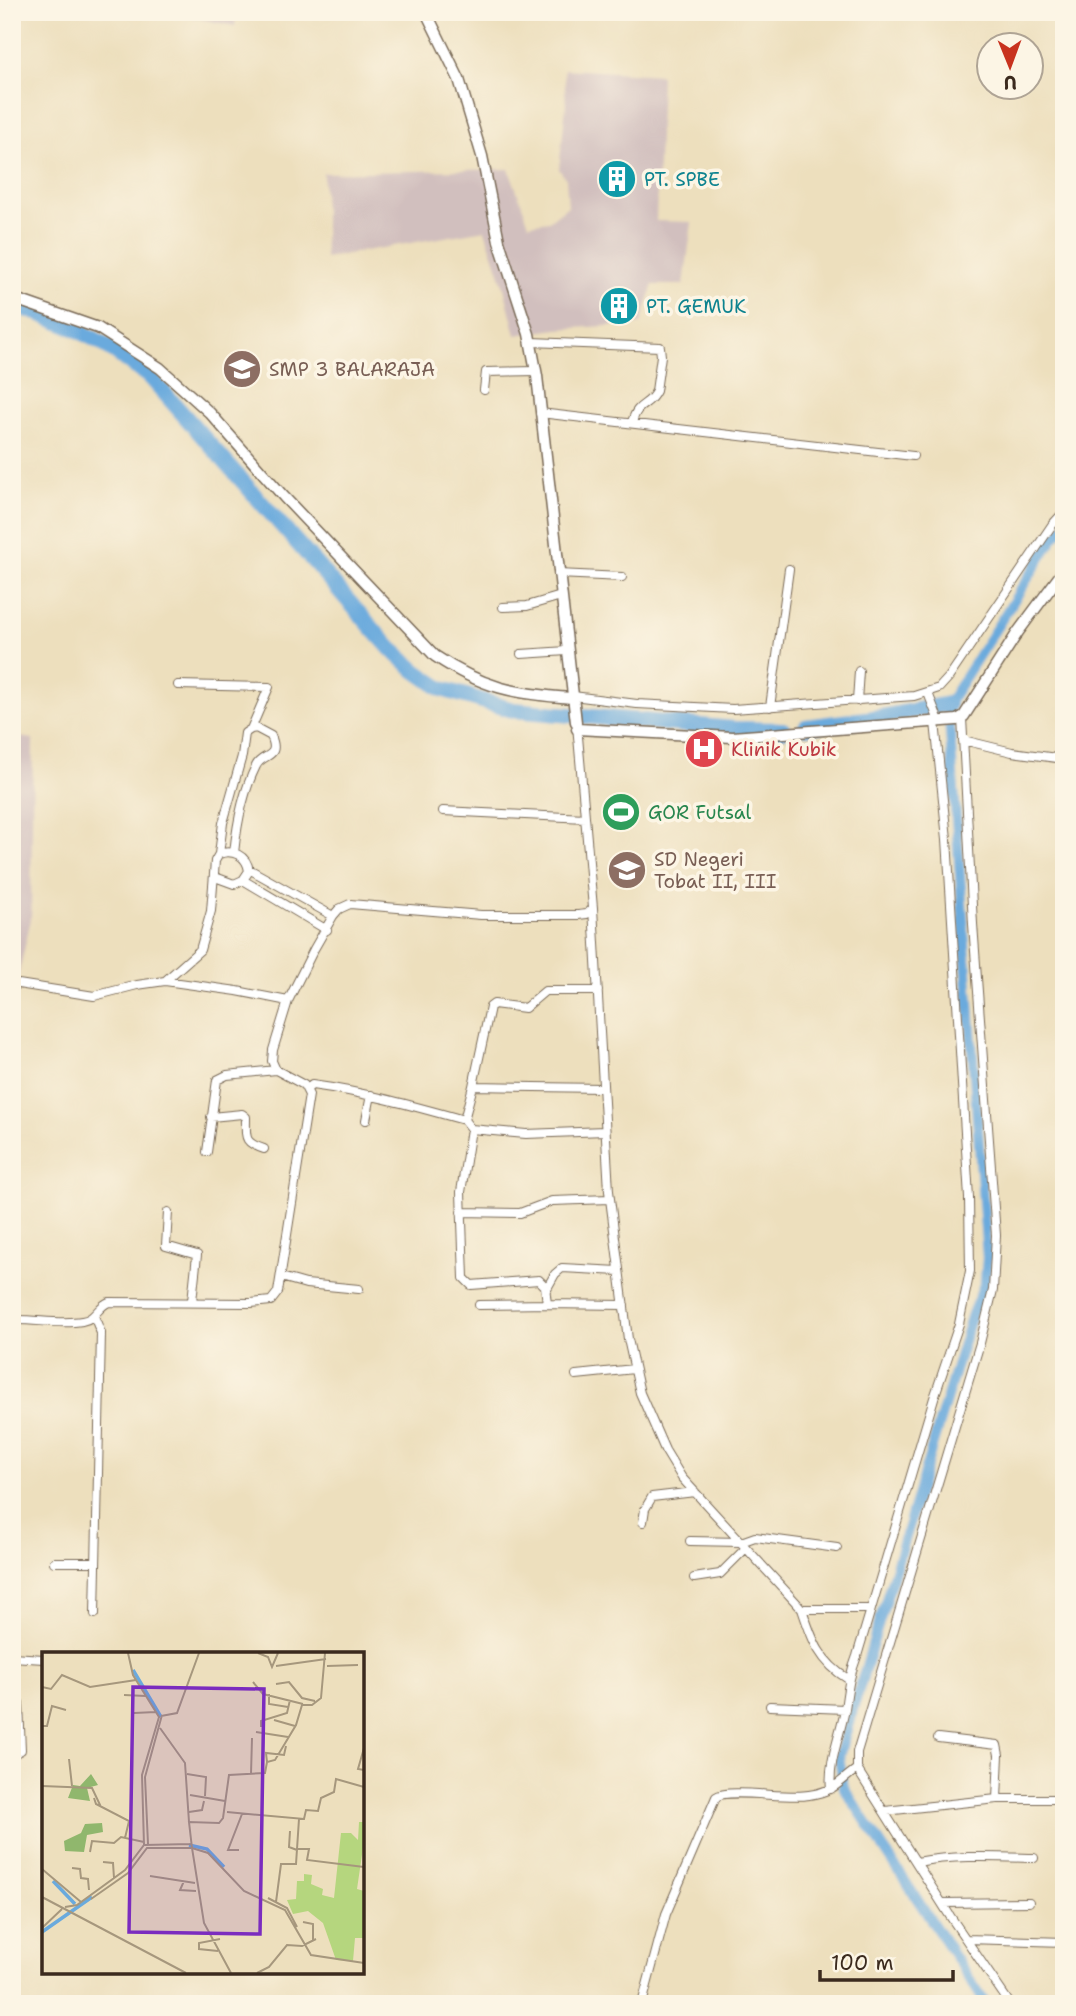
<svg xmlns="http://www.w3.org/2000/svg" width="1076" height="2016" font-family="'Shantell Sans',sans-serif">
<rect width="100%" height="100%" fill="#fcf5e5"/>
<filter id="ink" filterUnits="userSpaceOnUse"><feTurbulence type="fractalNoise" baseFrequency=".0143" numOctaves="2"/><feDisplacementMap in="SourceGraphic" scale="14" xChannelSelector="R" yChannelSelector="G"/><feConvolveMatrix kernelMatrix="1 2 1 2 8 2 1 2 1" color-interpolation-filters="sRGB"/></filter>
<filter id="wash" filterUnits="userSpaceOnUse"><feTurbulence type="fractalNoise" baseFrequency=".00686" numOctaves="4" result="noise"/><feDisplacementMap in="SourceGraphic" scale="28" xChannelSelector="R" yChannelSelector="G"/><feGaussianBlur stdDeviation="1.57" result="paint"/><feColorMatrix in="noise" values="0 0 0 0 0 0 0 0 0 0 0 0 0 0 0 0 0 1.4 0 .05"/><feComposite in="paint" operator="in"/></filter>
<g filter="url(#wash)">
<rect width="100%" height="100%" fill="#eddfbd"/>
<!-- industrial -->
<path fill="#d1bfbe" d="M166,12H236L235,26Z
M564,69L661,75L656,221L692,222L684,285H653L641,324L557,329L516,335L503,284L485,230L325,258L323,173L509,169L529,224L549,221L568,206L566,179L559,169L566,106Z
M12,736L33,739L31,919L12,1003Z"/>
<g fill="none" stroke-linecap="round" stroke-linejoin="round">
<!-- canal -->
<path stroke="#6aaadd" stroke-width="10" d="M986,2004L844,1788L839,1756L972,1314L985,1282L987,1258L948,704L1054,537L1064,527"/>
<!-- river -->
<path stroke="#6aaadd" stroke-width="16" d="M12,305L33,311L74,328L102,343L151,378L390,648L416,671L442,689L513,710L734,729L783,730
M806,727L881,717L948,704"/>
</g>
</g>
<g filter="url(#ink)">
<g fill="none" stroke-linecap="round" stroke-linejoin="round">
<!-- street casing -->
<g stroke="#796956" stroke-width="10">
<path id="street" d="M531,342L660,347L661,356L656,391C649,407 637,401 632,423
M484,390L486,372L536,371
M540,413L913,456
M558,574L622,577
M503,607L527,606L561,596
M521,654L567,651
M928,693L939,721
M573,696L637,704L733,709L914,696L939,688L949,677L1052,525L1064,512
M857,701L859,671
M770,707L789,569
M962,718L973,924L996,1235L993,1290L980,1343L857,1752V1769L950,1916L1010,2004
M963,740L1012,752L1064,759
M443,811L585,818
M234,853C237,824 243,792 256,766C262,753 281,759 271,736L256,728L251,729
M249,869L333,916
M215,877L234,884L243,880L249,871C247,855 232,849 219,854
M243,880L327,930
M593,908L609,1191L628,1339L640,1393L665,1450L682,1478L802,1609C812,1639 819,1662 848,1679
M165,981L200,950L211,911L215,861L219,854L223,823L242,756L245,733L251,729L269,687L178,685
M12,983L94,996L137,985L165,981L237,991L288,1001
M473,1086L490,1007L494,1004L525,1008L545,991H598
M307,1089L312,1085C364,1092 414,1106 464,1120L471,1129L526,1134L605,1131
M211,1117L242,1114L246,1117C246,1138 243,1142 264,1149
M366,1120L371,1095
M464,1120L473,1086L602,1088
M471,1129L461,1192L464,1278L471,1285L539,1280L545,1286L547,1304L624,1305
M207,1152L217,1080L227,1075L276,1070
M168,1212L166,1246L197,1255L192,1301
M461,1212L520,1213L552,1201L610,1199
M281,1277L306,1284L359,1289
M546,1290L555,1274L562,1268L619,1271
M479,1305L547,1304
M94,1316L101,1333L95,1614
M12,1320C35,1319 60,1325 82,1321C96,1319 98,1306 109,1302L251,1303L271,1301L278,1292L309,1095L304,1085L276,1070L272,1061L273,1050L288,1001L314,949L333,916L339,909L350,904L481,915H578L587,914L593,908L577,725
M576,1375L634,1369
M643,1522L645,1509L652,1497L695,1492
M690,1541L741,1542L755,1537L837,1548
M54,1562H95
M694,1578L720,1574L746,1548
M802,1609H869
M12,1657L44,1659
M770,1706L845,1709
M938,1738L997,1745L999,1755L997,1799
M12,1755L21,1750L19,1704
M831,1789C828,1762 840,1736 845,1709C848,1688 849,1677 857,1656L934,1398L959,1324L970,1271L969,1198L947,839L935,722
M885,1811L997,1799H1062
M917,1862C955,1855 995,1857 1034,1858
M942,1903L1029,1902
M966,1939L1064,1942
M12,1997L13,2004
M642,2004L666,1914L716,1797C728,1788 788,1799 809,1795C836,1791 838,1782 857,1769"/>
</g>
<!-- secondary casing -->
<g stroke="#796956" stroke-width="13">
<path id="secondary" d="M426,12L459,79L482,156L499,241L529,334L537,376L576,722
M12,298L98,328L160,368L210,413L284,497L435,656C483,688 514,694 572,698
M577,729L732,737L957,720L964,716L1018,632L1064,570"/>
</g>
<!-- street -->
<use href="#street" stroke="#fff" stroke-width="8"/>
<!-- secondary -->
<use href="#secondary" stroke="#fff" stroke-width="10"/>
</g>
</g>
<!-- icons -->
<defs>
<g id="building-disc" transform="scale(2.0125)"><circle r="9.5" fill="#0f9aa8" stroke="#fcf5e5"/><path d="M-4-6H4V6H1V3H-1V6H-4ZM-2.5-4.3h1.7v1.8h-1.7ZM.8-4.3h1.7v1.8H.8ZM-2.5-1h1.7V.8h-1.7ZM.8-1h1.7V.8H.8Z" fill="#fff"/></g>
<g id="school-disc" transform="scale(2.0125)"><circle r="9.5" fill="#8d6e63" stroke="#fcf5e5"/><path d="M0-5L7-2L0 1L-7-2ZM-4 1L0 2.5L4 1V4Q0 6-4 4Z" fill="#fff"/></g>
<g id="hospital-disc" transform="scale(2.0125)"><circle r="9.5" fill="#e0444e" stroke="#fcf5e5"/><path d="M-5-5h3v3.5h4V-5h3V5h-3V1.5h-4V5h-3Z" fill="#fff"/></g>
<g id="stadium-disc" transform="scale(2.0125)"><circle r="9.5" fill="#2e9e5b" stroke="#fcf5e5"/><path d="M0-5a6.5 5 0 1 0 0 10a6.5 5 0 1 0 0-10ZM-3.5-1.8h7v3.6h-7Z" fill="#fff"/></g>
</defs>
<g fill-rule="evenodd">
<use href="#building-disc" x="617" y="179"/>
<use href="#building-disc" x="619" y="306"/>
<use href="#school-disc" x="242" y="369"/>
<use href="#hospital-disc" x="704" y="749"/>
<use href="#stadium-disc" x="621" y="812"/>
<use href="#school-disc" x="627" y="870"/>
</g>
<g text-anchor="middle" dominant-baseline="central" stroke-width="7" stroke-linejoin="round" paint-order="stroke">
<!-- culture labels -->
<g font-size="19" fill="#0d838f" stroke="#fcf5e5" text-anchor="start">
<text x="644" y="179">PT. SPBE</text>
<text x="646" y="306">PT. GEMUK</text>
</g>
<!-- education labels -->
<g font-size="19" fill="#785e54" stroke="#fcf5e5" text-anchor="start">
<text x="269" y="369">SMP 3 BALARAJA</text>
<text x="654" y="859">SD Negeri<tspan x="654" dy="22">Tobat II, III</tspan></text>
</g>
<!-- health labels -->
<g font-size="19" fill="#be3a42" stroke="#fcf5e5" text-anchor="start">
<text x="731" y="749">Klinik Kubik</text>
</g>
<!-- leisure labels -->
<g font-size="19" fill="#27864d" stroke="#fcf5e5" text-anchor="start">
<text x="648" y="812">GOR Futsal</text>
</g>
</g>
<!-- overview -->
<g transform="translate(42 1652)">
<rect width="322" height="322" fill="#eddfbd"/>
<path d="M317,170H322V189L315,237L322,239V286H313L311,309L294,308L281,271L266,259L251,262L245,248L254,247L255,229H262V222L270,223L269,232L281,237L280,243L292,246L299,181H309L316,188Z" fill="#b5d67e"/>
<path d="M49,122L56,133L45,136L48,149L26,146L31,133L38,134ZM60,171L61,180L45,183L42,200L23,199L22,189L39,181L43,172Z" fill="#90b76d"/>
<path fill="none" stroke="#6aaadd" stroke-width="3.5" d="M91,18L119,65M147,193L165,197L182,215M11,229L33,252M0,280L50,245"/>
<path fill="none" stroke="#a6977d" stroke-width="2" d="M86,1L91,23L117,65L100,123L102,193M216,1L226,5L230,15L236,1M234,14L284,7M285,14L316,13M211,30L221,42L261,52M234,32L247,30L260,46L273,49M0,35L9,37L20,23L48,35L94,28M227,42V52L246,55M82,43L104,44M92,61L114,60M119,64L135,61L157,1M232,68L253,74M0,74H5L10,54L24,58M219,75V69L245,61L248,48M118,76L143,111L147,170M214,80L246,85M322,96L316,117L322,118M27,107L30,134M225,110L224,101L242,103L244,94M145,122L164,125L163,144M209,122L210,86M0,134L50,136L59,155M148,143L183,149M52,146L54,152L87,169L83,186M147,160L160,158L162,149M185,160L262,167L264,158L276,159L279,146L292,140L294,127L322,135M248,179L247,195L255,198M106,192L103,125L120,63M150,196L147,170L177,171L181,166L187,123L223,121L225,110L233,108L254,73L260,53H270L279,46L283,1M255,197H267L265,208L322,215M197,198H186L200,162M48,200L50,189L72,191L79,185L102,190M61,210L71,211L72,226M30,216L38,217L39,226L46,227L47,238M0,217L39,250M108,224L153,231M142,229L138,238L154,239M0,245L144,321M226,246L245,256L255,275M49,247L86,221L105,196H149M234,250L239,212H254L257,167M23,255L35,253L83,218L102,193L149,192M261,270L271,272V288M0,276L20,257M176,299L157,297V291L178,287M189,321L162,271L150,196L166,201L202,239L243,258L269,303L322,311M215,321L227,315L245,293L260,294L274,287"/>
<path fill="#7b2cbf" fill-opacity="0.15" stroke="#7b2cbf" stroke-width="3.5" d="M91,35L222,37L218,282L87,280Z"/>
<rect width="322" height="322" fill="none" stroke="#3b2a1e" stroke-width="3.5"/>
</g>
<!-- margin -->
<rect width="1076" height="2016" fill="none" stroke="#fcf5e5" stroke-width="42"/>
<!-- north arrow -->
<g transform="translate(1010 66) rotate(179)"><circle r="33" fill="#fcf5e5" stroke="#afa495" stroke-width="2"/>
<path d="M0-5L12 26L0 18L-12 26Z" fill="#c8321e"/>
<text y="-10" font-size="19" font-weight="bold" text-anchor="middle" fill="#3b2a1e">U</text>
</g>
<!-- scale -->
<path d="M820 1970v10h133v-10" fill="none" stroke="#3b2a1e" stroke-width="3.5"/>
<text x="831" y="1970" font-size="21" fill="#3b2a1e" stroke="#fcf5e5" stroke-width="5" paint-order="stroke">100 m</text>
</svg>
